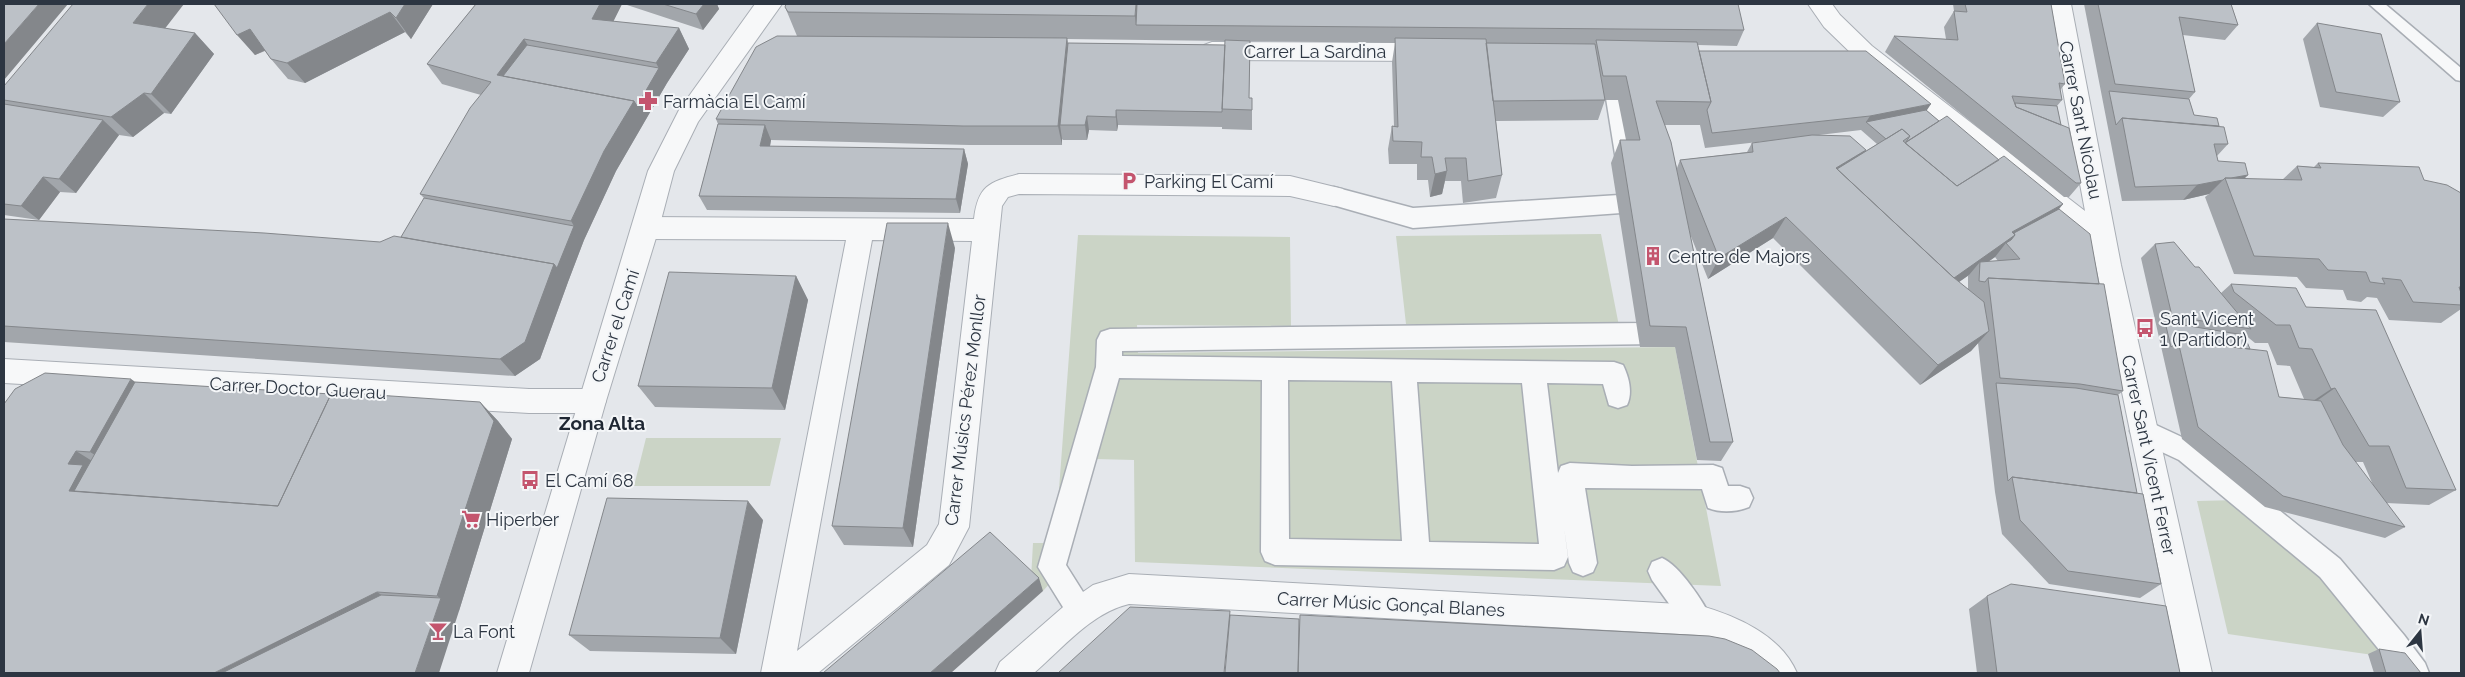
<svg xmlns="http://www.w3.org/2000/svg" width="2465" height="677" font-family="Raleway,sans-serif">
<rect width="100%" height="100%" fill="#e4e7eb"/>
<!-- green -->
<path fill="#cbd4c6" d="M1601,234L1619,326L1406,324L1396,236Z
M1078,235L1290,237L1291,326L1137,325L1138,353L1675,347L1721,586L1135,562L1134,460L1096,459L1067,564L1043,591L1031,579L1033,543H1055Z
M646,438H781L770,486H634Z
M2239,500L2331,575L2394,658L2228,634L2197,501Z"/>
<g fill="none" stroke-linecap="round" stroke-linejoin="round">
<!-- service casing -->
<g stroke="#a9aeb5" stroke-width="3">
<path id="service" d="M2369,4H2385L2461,68V81L2456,80Z"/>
</g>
<!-- pedestrian casing -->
<g stroke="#a9aeb5" stroke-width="3">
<path id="pedestrian" d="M1612,59L1620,61L1623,67L1642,173L1638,180L1630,182L1622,180L1618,173L1601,67L1604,61Z
M1334,187L1413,208L1635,194L1643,196L1647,203L1643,210L1635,212L1413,228L1326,203L1322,196L1326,189Z
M1656,309L1665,313L1670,333L1667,341L1658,344L1122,351V356L1614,362L1623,365C1629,377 1633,393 1627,405L1618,408L1609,405L1603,384L1547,383L1558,473L1561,466L1570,463L1632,466L1713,465L1722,468L1728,486H1740L1749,489L1753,498L1749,507C1736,512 1721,513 1708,508L1702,489L1585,488L1597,563L1593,572L1583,576L1573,572L1569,563L1564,527L1568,557L1564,566L1554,570L1275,565L1265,561L1261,552L1262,380L1119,378L1066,565L1095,611L1091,620L1081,624L1071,620L1038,567L1096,367L1097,340L1101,332L1110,329L1644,323L1647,313ZM1288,380L1392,381L1402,541L1289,539ZM1417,382L1522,383L1539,544L1429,542Z
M2143,419L2197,444L2340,559L2404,635L2425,663L2429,673H2398L2320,577L2179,460L2134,439L2130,431L2134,423Z
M1662,558C1679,565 1704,602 1712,620L1708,630L1698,634L1688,630L1652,580L1648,571L1652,562Z"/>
</g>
<!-- minor casing -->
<g stroke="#a9aeb5" stroke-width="2">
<path id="minor" d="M1808,4H1832L1840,15L1872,46L2085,211L2047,4H2071L2121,265L2212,673H2180L2091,242L2063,223L1856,58L1824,27Z
M1212,42L1432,43L1440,46L1444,52L1440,58L1432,61L1212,60L1204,57L1200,51L1204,45Z
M1019,174L1290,176L1343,189L1347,196L1343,203L1334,206L1290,196L1019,194L1008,197L1002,206L969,527L949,565L818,673H761L846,240L646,239L637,236L633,228L637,220L646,217L974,219C978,186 989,182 1019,174ZM872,240L972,241L939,524L927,545L797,651Z
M4,359L529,389H592L602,392L606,401L602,410L592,413H529L4,383Z
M1129,574L1698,605C1736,616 1780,634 1797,673H1761C1743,654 1723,642 1698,635L1129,604C1091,613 1063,648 1034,673H995L1000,662L1070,601L1093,585Z"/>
</g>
<!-- tertiary casing -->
<g stroke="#a9aeb5" stroke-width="2">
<path id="tertiary" d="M755,4H782L698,122L674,171L659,228L606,401L529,673H497L648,171L679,110Z"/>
</g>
<!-- service -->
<use href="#service" fill="#f7f8f9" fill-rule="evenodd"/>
<!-- pedestrian -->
<use href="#pedestrian" fill="#f7f8f9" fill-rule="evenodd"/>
<!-- minor -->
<use href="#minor" fill="#f7f8f9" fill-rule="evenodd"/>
<!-- tertiary -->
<use href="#tertiary" fill="#f7f8f9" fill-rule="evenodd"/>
</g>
<!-- wall -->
<path fill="#a2a6ab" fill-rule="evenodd" d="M214,4H433L411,39L405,32L305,83L288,79L271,59L265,51L255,55Z
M476,4H622L613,22L679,28L689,49L667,83L616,171L584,240L568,282L540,359L515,376L4,342V219L380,242L401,237L424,198L420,194L481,95L442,84L427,64Z
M624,4H717L719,9L703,30Z
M1953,4H2051L2065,84L2060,90L2062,100L2057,106L2061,125L2081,183L2069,197H2064L1885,52L1894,36L1946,39L1944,27L1954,11Z
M2084,4H2231L2238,25L2225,40L2183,35L2195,92L2189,99L2194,115L2219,126L2228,144L2217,156L2218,161L2248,175L2244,179L2282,180L2297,166L2314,167L2318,163L2424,180L2461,193V309L2441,323L2389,320L2377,298L2367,297L2361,302L2347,300L2343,290L2306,288L2297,277L2234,274L2205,197L2209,194L2183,200L2122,201L2109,133Z
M785,7L1744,30L1737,46L1698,45L1699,51L1926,110L1939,121L1999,160L2063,204L2059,209L2099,284L2123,391L2118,395L2137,493L2161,584L2140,598L2049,584L2002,534L1995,492L1978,343L1971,351L1920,385L1773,238L1708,279L1690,234L1733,442L1721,461L1697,460L1675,347H1640L1611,163L1620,140H1626L1618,100H1605L1598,120L1496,121L1502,175L1496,198L1463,203L1461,181H1445L1442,194L1430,197L1428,180H1417V164H1389L1388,149L1392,126H1394L1392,62L1395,43L1250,41L1249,98H1252V130L1222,129V127L1118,125L1117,131L1089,130L1087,140H1063L1062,139V145H969L771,140L770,147L964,149L968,164L960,213L707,210L699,196L718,124L716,119L797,36ZM1067,39L1225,41V45L1068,43ZM1665,125H1700L1705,148L1767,141L1752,143L1747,152L1680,160L1677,168ZM1861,130L1877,144L1864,152L1819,135ZM1995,257L1998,261L1988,262ZM1969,275L1968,276V289L1959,282Z
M2317,23L2400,102L2383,117L2320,107L2303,39Z
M165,29L195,33L214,54L171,114L164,113L133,137L119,135L76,193L60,192L39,220L4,215V86Z
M2155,244L2195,267L2221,293L2231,284L2306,307L2456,490L2429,505L2386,503L2405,527L2385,538L2265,507L2182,439L2141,258ZM2244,334L2255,343H2268L2277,365L2290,366L2304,399L2279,397L2250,349ZM2355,462H2363L2373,485Z
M955,248L913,547L844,545L832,526Z
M796,276L808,300L785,410L655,407L638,386Z
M45,373L135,382L331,394L480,402L498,421L512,439L459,611L4,673Z
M763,520L736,654L590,651L569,635Z
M1987,596L2180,673H1977L1969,609Z
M2379,649L2421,673H2374L2368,654Z"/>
<!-- shaded-wall -->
<path fill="#84878b" d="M39,4H68L4,80V44Z
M148,4H184L153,44L133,23Z
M405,4H433L411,39L396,18Z
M600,4H622L604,40L592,19Z
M704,4H717L719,9L703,30L696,14Z
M1136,4H1140L1136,25L1135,16Z
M390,12L405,32L305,83L287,63Z
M679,28L689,49L667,83L656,63Z
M250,29L268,49L255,55L237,35Z
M195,33L214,54L171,114L151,94Z
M1067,38L1070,59L1060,125L1062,139V145L1058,126Z
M524,39L537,60L519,84L497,75Z
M659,68L667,83L616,171L584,240L568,282L540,359L515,376L500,359L554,264L574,226L571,221L604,151L634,101Z
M144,93L164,113L133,137L111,117Z
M1931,104L1921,119L1866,122L1870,116Z
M1116,110L1118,125L1117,131L1116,117Z
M1087,116L1089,130L1087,140L1085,125Z
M103,120L119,135L76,193L59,179Z
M765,125L771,140L767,161L760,146Z
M964,149L968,164L960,213L956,199Z
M1866,150L1851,172L1842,178L1836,168Z
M1447,171L1442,194L1430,197L1435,174Z
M2248,175L2233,189L2225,179Z
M43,177L60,192L39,220L21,206Z
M2223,180L2209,194L2183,200L2197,185Z
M2063,204L2047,223L2006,243L1995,257L1979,268L1980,262L1969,275L1936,298L1951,280L2012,232Z
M1786,217L1773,238L1708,279L1719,258Z
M948,223L955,248L913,547L903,528Z
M796,276L808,300L785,410L772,388Z
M1989,331L1971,351L1920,385L1938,365Z
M131,379L159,398L120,470L90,452Z
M2335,388L2311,405H2307L2331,389Z
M480,402L498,421L512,439L459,611L437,596Z
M76,451L105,469L106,496L69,491L68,464Z
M748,501L763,520L736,654L720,638Z
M1039,578L1043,591L951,673H930Z
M377,592L401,608L270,673H214Z
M441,598L459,611L439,673H415Z"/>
<!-- building -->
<path fill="#bcc1c7" stroke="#84878b" d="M4,4H39L4,44Z
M73,4H148L133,23L195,33L151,94L144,93L111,117L4,100V86Z
M214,4H405L396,18L390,12L287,63L271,59L250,29L237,35Z
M476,4H600L592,19L679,28L656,63L524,39L497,75L634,101L604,151L571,221L420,194L470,108L491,82L427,64Z
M663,4H704L696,14Z
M786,4H1136L1135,16L788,12L785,7Z
M1137,4H1738L1744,30L1136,25Z
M1965,4H2051L2065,84L2059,83L2062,100L2012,96L2016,107L2069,128L2081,183H2076L1894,36L1958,40L1954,11L1967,12Z
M2098,4H2231L2238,25L2179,17L2195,92L2115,84Z
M2317,23L2381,34L2400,102L2336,92Z
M777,36L1067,38L1058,126H963L716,119L756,47Z
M1395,38L1486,39L1502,175L1468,181L1466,158H1445L1447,171L1435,174L1432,157H1421L1422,142L1393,141L1392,126L1398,127Z
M1225,40L1250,41L1249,98H1252V110L1222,109Z
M1596,40L1697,42L1711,102L1656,101L1671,142L1733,442H1710L1686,327L1650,326L1620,140H1640L1626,76H1603Z
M1068,43L1225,45L1222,112L1116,110V117L1087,116L1085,125H1060Z
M1486,43L1595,44L1605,100L1493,101Z
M527,45L659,68L637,106L634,101L503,76Z
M1699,51H1866L1931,104L1870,116L1712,133L1707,110L1711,102Z
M2109,91L2189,99L2194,115L2217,118L2219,126L2122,118L2116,125Z
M2015,103L2057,106L2061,125L2016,107Z
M4,104L103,120L59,179L43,177L21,206L4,204Z
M1926,110L1939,121L1906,142L1910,136L1902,129L1886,139L1866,122Z
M1947,116L1999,160L1957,186L1905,143Z
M2122,118L2224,127L2228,144H2214L2218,161L2245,163L2248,175L2231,178H2225L2223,180L2197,185L2135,187Z
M718,124L765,125L760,146L964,149L956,199L699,196Z
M1902,129L1910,136L1903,141L1957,186L2004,156L2063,204L2012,232L2015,235L1954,278L1837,169Z
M1812,135L1850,136L1866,150L1836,168L1953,277L1984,302L1989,331L1938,365L1786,217L1719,258L1680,160L1753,152L1752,143Z
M2318,163L2419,167L2424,180L2447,185L2461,193V287H2459L2461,293V305L2413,302L2401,280L2382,278L2385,284L2370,282L2366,272L2328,270L2319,259L2254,256L2225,178L2302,180L2297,166L2321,168Z
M424,198L574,226L557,268L554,264L401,237Z
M2059,209L2090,234L2099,284L1988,278L1985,282L1979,281L1980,262L2020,259L2006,243L2011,240L2015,235L2014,233Z
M4,219L264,233L380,242L394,236L554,264L525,342L500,359L4,326Z
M887,223H948L903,528L832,526Z
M2174,242L2195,267H2199L2251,329L2172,316L2155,244Z
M669,272L796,276L772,388L638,386Z
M1988,278L2104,284L2123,391L2080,384L2000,378Z
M2231,284L2296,288L2306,307L2376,310L2456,490L2406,488L2389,446H2369L2335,388L2331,389L2312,349L2299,348L2290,325H2276L2234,292Z
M2165,322L2244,335L2250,349L2178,341L2171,347Z
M2178,341L2267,351L2279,397L2321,401L2343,445L2405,527L2283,496L2198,427Z
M45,373L131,379L90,452L76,451L68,464L83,465L69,491L278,506L332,392L480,402L494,421L437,596L377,592L214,673H4V404L15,389Z
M135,382L331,394L278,506L74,491Z
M1996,383L2076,388L2118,395L2137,493L2012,477L2008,481Z
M2012,477L2143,494L2161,584L2068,571L2020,520Z
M607,498L748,501L720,638L569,635Z
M990,532L1039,578L930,673H823Z
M2011,584L2166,606L2180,673H1997L1987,596Z
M381,595L441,598L415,673H222Z
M1130,607L1230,611L1224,673H1058Z
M1230,615L1299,619L1298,673H1225Z
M1300,615L1709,636L1725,639L1752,650L1777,669L1780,673H1298Z
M2379,649L2405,653L2421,673H2386Z"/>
<!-- icons -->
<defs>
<g id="pharmacy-bare" transform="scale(1.5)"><path d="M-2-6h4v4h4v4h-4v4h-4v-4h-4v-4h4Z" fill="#c4556e" stroke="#f4f6f8" stroke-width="2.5" paint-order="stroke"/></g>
<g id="parking-bare" transform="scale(1.5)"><path d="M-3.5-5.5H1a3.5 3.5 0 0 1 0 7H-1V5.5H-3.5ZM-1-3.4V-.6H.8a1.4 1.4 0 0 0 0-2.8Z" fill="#c4556e" stroke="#f4f6f8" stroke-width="2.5" paint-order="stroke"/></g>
<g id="building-bare" transform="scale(1.5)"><path d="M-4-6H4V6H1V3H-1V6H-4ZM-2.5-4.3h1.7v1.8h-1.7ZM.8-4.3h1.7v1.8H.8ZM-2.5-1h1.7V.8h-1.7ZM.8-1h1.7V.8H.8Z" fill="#c4556e" stroke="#f4f6f8" stroke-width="2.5" paint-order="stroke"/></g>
<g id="bus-bare" transform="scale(1.5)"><path d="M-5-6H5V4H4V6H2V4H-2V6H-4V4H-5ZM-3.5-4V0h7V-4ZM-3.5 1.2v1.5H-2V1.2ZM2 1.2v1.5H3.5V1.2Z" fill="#c4556e" stroke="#f4f6f8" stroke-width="2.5" paint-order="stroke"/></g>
<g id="supermarket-bare" transform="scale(1.5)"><path d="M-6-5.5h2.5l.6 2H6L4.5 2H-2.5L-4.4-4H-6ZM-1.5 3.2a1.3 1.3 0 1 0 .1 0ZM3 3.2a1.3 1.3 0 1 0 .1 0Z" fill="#c4556e" stroke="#f4f6f8" stroke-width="2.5" paint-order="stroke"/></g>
<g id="bar-bare" transform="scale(1.5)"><path d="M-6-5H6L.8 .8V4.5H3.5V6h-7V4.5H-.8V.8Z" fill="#c4556e" stroke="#f4f6f8" stroke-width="2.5" paint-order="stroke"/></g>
</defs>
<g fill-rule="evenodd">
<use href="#pharmacy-bare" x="648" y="101"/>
<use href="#parking-bare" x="1129" y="181"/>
<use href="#building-bare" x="1653" y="256"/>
<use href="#bus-bare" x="2145" y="328"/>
<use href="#bus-bare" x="530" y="480"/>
<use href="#supermarket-bare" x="471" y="519"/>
<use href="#bar-bare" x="438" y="631"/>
</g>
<g text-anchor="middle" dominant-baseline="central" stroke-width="4" stroke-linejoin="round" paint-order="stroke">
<!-- street labels -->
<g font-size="18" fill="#2d3642" stroke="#f4f6f8">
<text x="1315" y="51">Carrer La Sardina</text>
<text transform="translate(2081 120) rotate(79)">Carrer Sant Nicolau</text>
<text transform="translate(615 326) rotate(-72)">Carrer el Camí</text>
<text transform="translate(298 388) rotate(3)">Carrer Doctor Guerau</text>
<text transform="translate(965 410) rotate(-83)">Carrer Músics Pérez Monllor</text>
<text transform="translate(2149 455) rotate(78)">Carrer Sant Vicent Ferrer</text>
<text transform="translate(1391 604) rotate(3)">Carrer Músic Gonçal Blanes</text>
</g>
<!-- poi labels -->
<g font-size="18" fill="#2d3642" stroke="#f4f6f8" text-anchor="start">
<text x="663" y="101">Farmàcia El Camí</text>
<text x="1144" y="181">Parking El Camí</text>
<text x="1668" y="256">Centre de Majors</text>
<text x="2160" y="318">Sant Vicent<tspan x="2160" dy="21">1 (Partidor)</tspan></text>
<text x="545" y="480">El Camí 68</text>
<text x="486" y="519">Hiperber</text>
<text x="453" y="631">La Font</text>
</g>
<!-- neighbourhood labels -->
<g font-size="19" font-weight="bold" fill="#1f2733" stroke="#f4f6f8">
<text x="602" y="423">Zona Alta</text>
</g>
</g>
<!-- border -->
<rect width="2465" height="677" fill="none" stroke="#2d3642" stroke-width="10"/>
<!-- north arrow -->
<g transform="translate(2420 632) rotate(17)" stroke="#f4f6f8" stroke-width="4" paint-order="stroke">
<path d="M0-4L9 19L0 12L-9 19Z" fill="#2d3642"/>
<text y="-8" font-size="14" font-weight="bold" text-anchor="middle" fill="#2d3642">N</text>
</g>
</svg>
